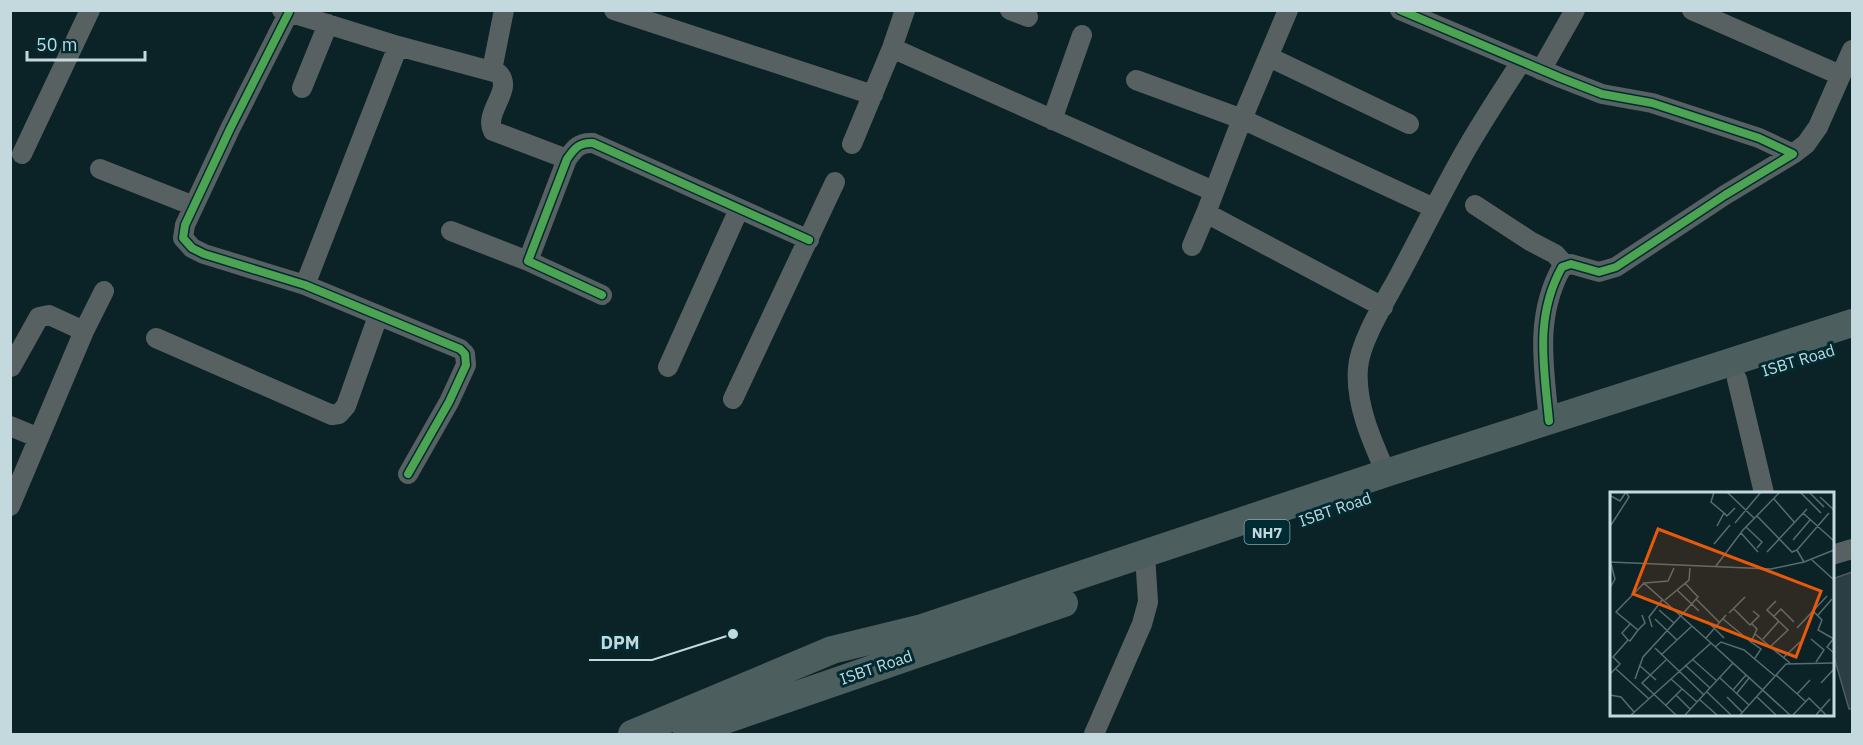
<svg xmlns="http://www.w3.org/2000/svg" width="1863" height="745" font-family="'IBM Plex Sans',sans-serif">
<rect width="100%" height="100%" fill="#0b2327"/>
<!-- building -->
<path fill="#2a3e44" stroke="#4c5c62" stroke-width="1.5" d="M1852,572V709H1849L1832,650V579Z"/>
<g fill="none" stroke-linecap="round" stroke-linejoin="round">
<!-- minor -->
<path stroke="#586161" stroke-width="20" d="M282,10L398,46L498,73C515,89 483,112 493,131L567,159
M614,10L873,95
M1010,10L1028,17
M1288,10L1242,119L1206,213L1383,307
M1400,10L1561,78L1602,94L1652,103L1759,138L1793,154L1725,195L1616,267L1599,272L1571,264L1562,267C1534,317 1544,367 1549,421
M1692,10L1840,75
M289,12L230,129L185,225L183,238L192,248L204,254L305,285L460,349L465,354L466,365L449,402L408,474
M892,48L1213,191
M1269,57L1409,124
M492,70L504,10
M1541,70L1575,10
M1136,80L1242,119L1434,208
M302,88L328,24
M1052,120L1082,35
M852,144L892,48L905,10
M22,154L90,10
M1793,154L1806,144L1818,127L1852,50
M100,169L194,206
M1475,205L1530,241L1555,254L1565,265
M451,231L528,261
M1192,246L1206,213
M305,285L398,46
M602,295L528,261L567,159C574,149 579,142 593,143L809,240
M156,338L332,415L339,414L346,406L378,316
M11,367L39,317L49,315L84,331
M668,367L739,209
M1737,379L1764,493
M733,399L835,182
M10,426L39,438
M1386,473C1372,441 1355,404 1358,368C1360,340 1388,297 1401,272C1422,233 1441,194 1463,155C1481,123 1501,93 1521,62
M10,506L84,331L104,291
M1832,555L1852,549
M1094,734L1142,624L1148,602L1145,555"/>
<!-- highway -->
<path stroke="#4d5e5f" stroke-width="28" d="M632,734L832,650L922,628L1386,473L1852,323
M687,734L719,722L1064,603"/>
<!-- cycleway casing -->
<g stroke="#002b32" stroke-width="11">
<path id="cycleway" d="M1400,10L1561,78L1602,94L1652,103L1759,138L1793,154L1725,195L1616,267L1599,272L1571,264L1562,267C1534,317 1544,367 1549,421
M289,12L230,129L185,225L183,238L192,248L204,254L305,285L460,349L465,354L466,365L449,402L408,474
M602,295L528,261L567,159C574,149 579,142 593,143L809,240"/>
</g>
<!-- cycleway -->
<use href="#cycleway" stroke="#4ca352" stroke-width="8"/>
</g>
<g text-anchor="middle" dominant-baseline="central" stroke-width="6" stroke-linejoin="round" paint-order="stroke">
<!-- shield labels -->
<rect fill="#002b32" stroke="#89a5aa" stroke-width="1.5" x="1244.5" y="520" width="45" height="24" rx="4.5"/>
<g font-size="15" font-weight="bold" fill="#c4d9dd">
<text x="1267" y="532">NH7</text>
</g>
<!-- street labels -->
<g font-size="16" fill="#c4d9dd" stroke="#002b32">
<text transform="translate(1798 360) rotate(-17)">ISBT Road</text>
<text transform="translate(1335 509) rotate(-19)">ISBT Road</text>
<text transform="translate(876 667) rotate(-19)">ISBT Road</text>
</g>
</g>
<!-- overview -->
<g transform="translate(1610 492)">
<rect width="224" height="224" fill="#0b2327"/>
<path fill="none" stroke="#556c70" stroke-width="1.5" d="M104,0L101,10L114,21M117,0L144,26M190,0L211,21M199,0L214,15M1,4L10,9L16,0M210,5L224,18M164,7L185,31M193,21L224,49M147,24L182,60L187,58L194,70M125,31L151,0M1,33L19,5L16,0M107,34L114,21L117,24L125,16M136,35L152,50L147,56M131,41L148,60M183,48L200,28M104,52L120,33M187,58L219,21M157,60L197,17M202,68L224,88M0,70L161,77L194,70L224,58M106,74L133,38L170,0M64,76L58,89L34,91L101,151M0,96L5,87L1,72M67,98L89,119M86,107L109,130M55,108L79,88L80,76M123,116L140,133L149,124L143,119M49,118L64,131M203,119L212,128L208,138L224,147M119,121L135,105M32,123L35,131L28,138L6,120L34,91M208,123L222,107M164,124L171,117L184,130M45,127L67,148M113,127L141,150M97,129L114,146M21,131L12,141L17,147L20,149L28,138M142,132L147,137L141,150L151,157L145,166M42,135L39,125L53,107M187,136L217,104M145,142L180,171M96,146L116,123M224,146L217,155L224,161M153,147L169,129M201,147L214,158L206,170M161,154L178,138L157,118L166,109M105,155L111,150L134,158L165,184M45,156L94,203M51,163L82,134M174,165L190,150M82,167L107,189M56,168L32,191L66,223M29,173L46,188M75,173L100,196M6,177L39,207M0,182L10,172L3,165L18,148M166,183L195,209M110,186L139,213M25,187L33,165L88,105L75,91M61,187L87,210M211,191L224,177M123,198L136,183M97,200L121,223M127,201L139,186M187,202L200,188M0,203L11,205L24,220M66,203L81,218M117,205L132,220M147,205L166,223M90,208L107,223M56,213L72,197M21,223L101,151L180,223M75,223L123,171M130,223L176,172L224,171M183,223L199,206L216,223M206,223L220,207"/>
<path fill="#e8590c" fill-opacity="0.15" stroke="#e8590c" stroke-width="3" d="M48,37L211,99L186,165L23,102Z"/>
<rect width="224" height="224" fill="none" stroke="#c4d9dd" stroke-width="3"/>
</g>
<!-- callouts -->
<path fill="none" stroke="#c4d9dd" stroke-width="2" d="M733 634L652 660H589"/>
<circle fill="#c4d9dd" stroke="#002b32" stroke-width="2" cx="733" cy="634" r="6"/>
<g font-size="18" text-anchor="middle" font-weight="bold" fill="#c4d9dd" stroke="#002b32" stroke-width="6" stroke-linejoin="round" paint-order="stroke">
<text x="620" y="649">DPM</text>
</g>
<!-- border -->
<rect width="1863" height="745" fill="none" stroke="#c4d9dd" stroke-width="24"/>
<!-- scale -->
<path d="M27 51v9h118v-9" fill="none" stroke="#c4d9dd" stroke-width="3"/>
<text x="36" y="51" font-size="18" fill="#c4d9dd" stroke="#002b32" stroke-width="4.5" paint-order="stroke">50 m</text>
</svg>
